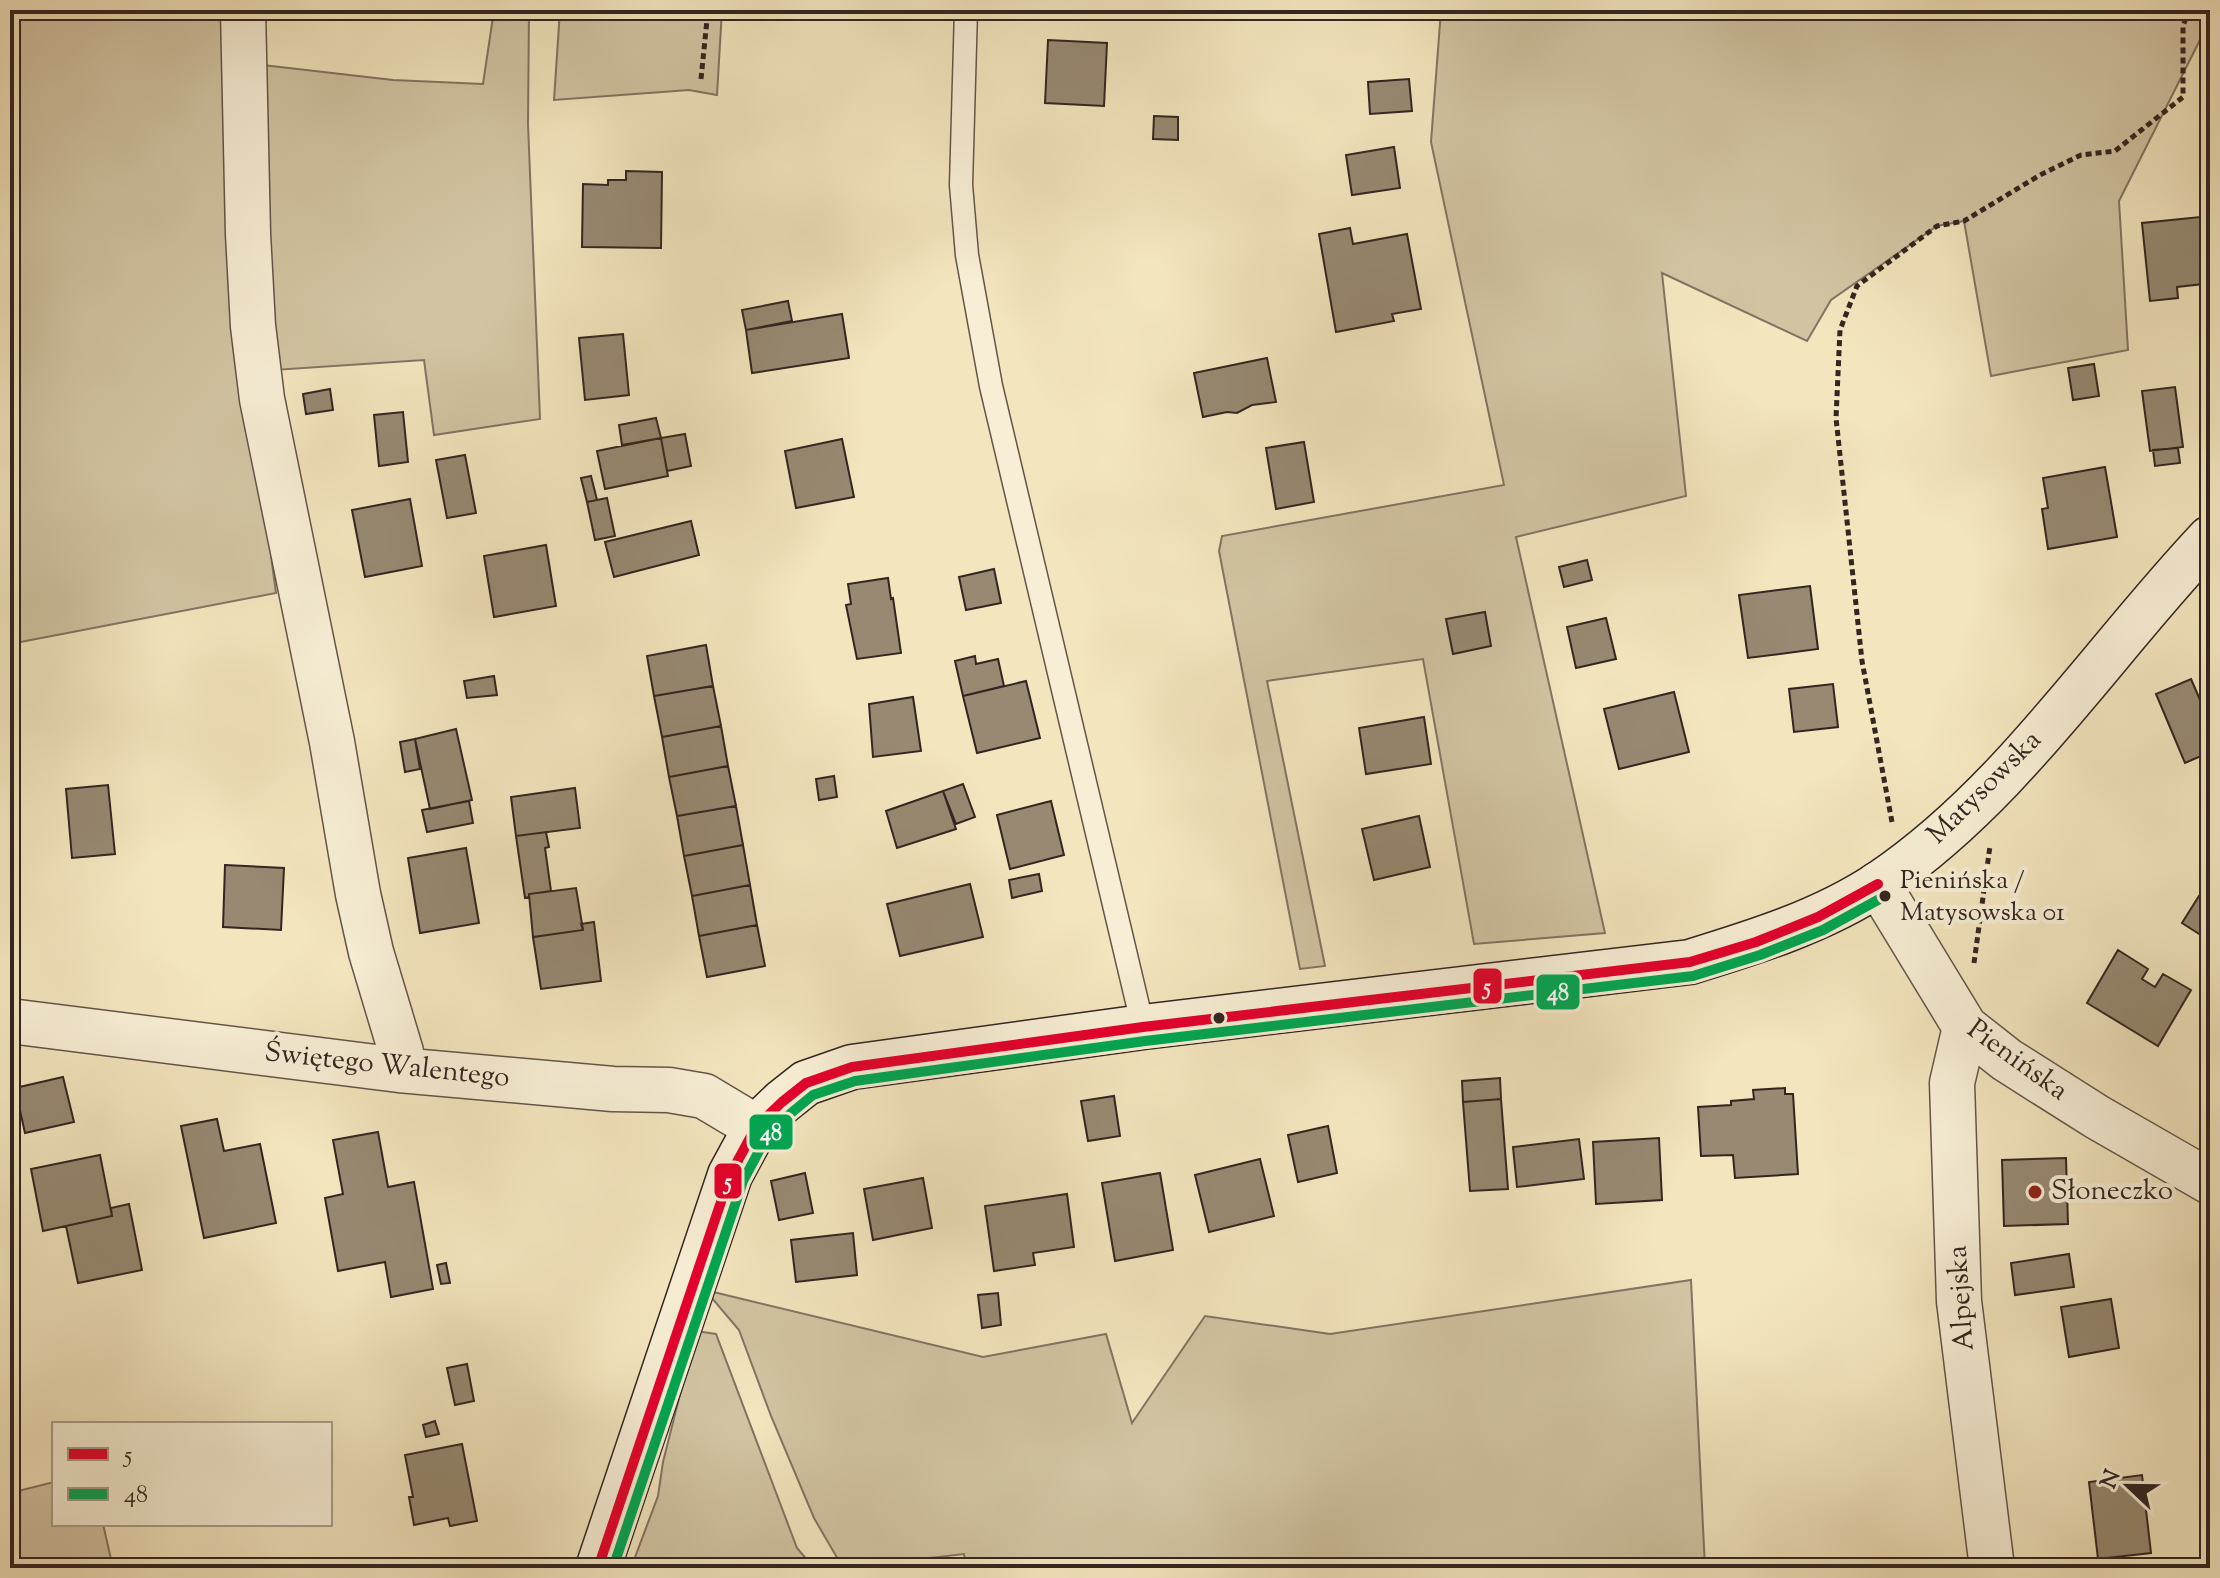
<svg xmlns="http://www.w3.org/2000/svg" width="2220" height="1578" font-family="'Sorts Mill Goudy',serif">
<rect width="100%" height="100%" fill="#f3e5be"/>
<filter id="stains"><feTurbulence type="fractalNoise" baseFrequency=".0025" numOctaves="4"/><feColorMatrix values="0 0 0 0 .2 0 0 0 0 .09 0 0 0 0 .02 0 0 0 .5 -.17"/></filter>
<radialGradient id="worn" r=".72"><stop offset=".6" stop-color="#630" stop-opacity="0"/><stop offset="1" stop-color="#630" stop-opacity=".3"/></radialGradient>
<!-- green -->
<path fill="#d2c4a3" stroke="#827462" stroke-width="2" d="M10,10H228L247,372L276,593L10,644Z
M494,10H529L528,124L540,419L434,435L424,360L274,370L254,64L393,80L483,84Z
M560,10H722L717,95L689,90L554,100Z
M1441,10H2210V20L2119,201L2128,350L1991,376L1964,221L1937,226L1831,300L1807,341L1662,273L1686,496L1516,537L1605,933L1474,944L1423,659L1267,681L1325,966L1300,969L1219,551L1222,536L1504,485L1431,142Z
M1691,1280L1705,1568H966L964,1554L843,1568L814,1518L771,1416L739,1330L705,1290L983,1357L1106,1334L1132,1423L1205,1316L1330,1334Z
M696,1331L716,1334L797,1548L814,1568H631L658,1496L663,1462Z
M54,1482V1524H103L113,1568H10V1493Z"/>
<!-- building -->
<path fill="#978972" stroke="#332520" stroke-width="2" d="M1048,40L1107,43L1104,106L1045,103Z
M1409,79L1412,111L1370,114L1368,82Z
M1154,116L1178,117V140L1153,139Z
M1394,147L1400,188L1352,195L1346,155Z
M626,171L662,172L661,248L582,247L583,184L608,185V180H626Z
M2210,216V278L2203,279V284L2177,287L2178,298L2150,301L2142,223Z
M1350,228L1353,244L1407,234L1421,309L1392,314L1394,321L1336,332L1319,234Z
M788,301L792,321L746,330L742,310Z
M842,314L849,358L752,373L746,330Z
M623,334L629,395L585,400L579,338Z
M1267,358L1276,402L1252,405L1237,413L1227,412L1203,417L1194,373Z
M2094,364L2099,396L2073,400L2068,368Z
M2175,387L2183,447L2150,451L2142,391Z
M330,389L333,410L306,414L303,394Z
M403,412L408,462L379,466L374,415Z
M656,418L661,438L622,445L619,425Z
M685,434L691,466L667,471L661,438Z
M661,438L668,476L605,489L597,451Z
M842,439L854,497L796,508L785,451Z
M1304,442L1314,502L1276,509L1266,448Z
M2178,448L2180,463L2155,466L2153,450Z
M465,455L476,513L447,518L436,460Z
M2105,467L2117,537L2048,549L2042,509L2048,508L2043,478Z
M591,476L597,500L587,502L581,478Z
M607,498L615,536L595,540L587,502Z
M410,499L422,566L365,577L352,510Z
M691,521L699,555L614,577L605,542Z
M546,545L556,606L494,617L484,556Z
M1587,560L1592,580L1564,587L1559,567Z
M994,569L1001,603L966,610L959,577Z
M888,578L891,599L893,598L901,653L857,659L846,605L851,604L848,584Z
M1810,586L1818,649L1748,658L1739,595Z
M1485,612L1491,646L1453,654L1446,619Z
M1606,618L1616,659L1576,668L1567,627Z
M706,645L713,686L654,696L647,656Z
M975,656L976,664L998,659L1004,686L963,696L955,661Z
M494,676L497,695L467,698L464,681Z
M2191,679L2210,723V752L2185,763L2156,694Z
M1026,681L1040,738L977,753L963,696Z
M1833,684L1838,727L1794,732L1789,689Z
M713,686L721,726L662,737L654,696Z
M1674,692L1689,752L1619,769L1604,709Z
M913,697L921,751L873,757L869,704Z
M1424,717L1431,764L1366,774L1359,728Z
M721,726L728,766L669,777L662,737Z
M456,729L472,800L430,809L415,739Z
M415,739L420,769L405,772L400,742Z
M728,766L736,806L677,816L669,777Z
M834,776L837,797L819,800L816,779Z
M963,784L975,817L956,824L943,791Z
M108,785L115,854L72,858L66,789Z
M575,788L580,828L516,836L511,797Z
M943,791L956,829L897,848L886,811Z
M469,801L473,823L427,832L422,810Z
M1051,801L1064,855L1010,869L997,815Z
M736,806L743,845L684,856L677,816Z
M1419,816L1430,867L1374,880L1362,829Z
M546,832L549,847L545,848L551,891L529,894V897L525,898L516,836Z
M743,845L750,885L692,896L684,856Z
M466,848L479,923L420,933L408,858Z
M225,865L284,868L281,930L223,927Z
M1039,874L1042,891L1012,898L1009,880Z
M970,884L983,937L900,956L887,904Z
M750,885L757,925L699,936L692,896Z
M576,888L583,930L533,937L529,894Z
M2199,896L2210,903V941L2182,923Z
M594,922L601,981L541,989L533,937L583,930L581,924Z
M757,925L765,966L707,977L699,936Z
M2118,950L2148,969L2142,979L2155,987L2163,974L2191,990L2158,1046L2087,1003Z
M63,1077L74,1122L25,1133L15,1088Z
M1500,1078L1501,1099L1463,1102L1462,1081Z
M1785,1088V1094H1793L1798,1174L1735,1178L1733,1155L1701,1156L1698,1107L1731,1105V1101L1754,1099L1753,1090Z
M1114,1096L1120,1136L1088,1141L1081,1101Z
M1501,1099L1508,1189L1470,1191L1463,1102Z
M217,1119L224,1151L260,1144L276,1223L204,1238L181,1126Z
M1328,1126L1337,1173L1298,1182L1288,1135Z
M378,1132L388,1187L414,1182L433,1289L391,1297L385,1262L338,1271L325,1198L343,1194L333,1140Z
M1659,1138L1662,1200L1596,1204L1593,1142Z
M1579,1139L1584,1179L1517,1187L1513,1147Z
M100,1155L112,1216L43,1231L31,1169Z
M2066,1158L2068,1224L2004,1226L2002,1160Z
M1260,1159L1274,1216L1209,1232L1195,1175Z
M805,1173L813,1213L779,1220L771,1181Z
M1160,1173L1173,1250L1115,1261L1102,1183Z
M923,1178L932,1228L873,1240L864,1189Z
M1067,1194L1074,1247L1033,1253L1035,1265L994,1271L985,1206Z
M129,1204L142,1270L78,1283L66,1226L112,1216L111,1208Z
M853,1233L857,1275L796,1282L791,1240Z
M2069,1254L2074,1287L2015,1295L2011,1263Z
M446,1263L450,1283L441,1284L437,1265Z
M998,1293L1001,1325L982,1328L978,1295Z
M2111,1299L2119,1348L2069,1357L2061,1307Z
M467,1364L474,1401L455,1405L447,1368Z
M435,1421L439,1434L426,1437L423,1425Z
M462,1444L477,1521L450,1526L448,1518L414,1525L409,1497H413L405,1455Z
M2142,1475L2151,1553L2098,1559L2089,1482Z"/>
<g fill="none" stroke-linecap="round" stroke-linejoin="round">
<!-- lane casing -->
<g stroke="#635548" stroke-width="25">
<path id="lane" d="M966,10L961,185L967,255L991,386L1143,1027"/>
</g>
<!-- street casing -->
<g stroke="#635548" stroke-width="47">
<path id="street" d="M243,10L248,234L253,326L262,399L332,742L358,894L371,952L401,1052L399,1070
M1878,884L1965,1027L2007,1060L2097,1117L2210,1182
M10,1021L399,1070L613,1089L669,1090L704,1096L756,1127
M1965,1027L1952,1083L1959,1301L1992,1568"/>
</g>
<!-- secondary casing -->
<g stroke="#332520" stroke-width="47">
<path id="secondary" d="M598,1568L730,1175L756,1127L782,1102L806,1083L852,1067L1143,1027L1690,962C1755,942 1823,921 1880,883C2011,795 2102,652 2210,538"/>
</g>
<!-- path -->
<path stroke="#332520" stroke-width="5" stroke-dasharray="6 4" stroke-linecap="butt" d="M701,79L708,10
M1892,822L1862,661L1836,418L1840,330L1857,286L1937,226L1964,221L2040,175L2081,155L2115,151L2183,97V26L2189,10
M1974,963L1990,846"/>
<!-- lane -->
<use href="#lane" stroke="#f7eed5" stroke-width="22"/>
<!-- street -->
<use href="#street" stroke="#f7eed5" stroke-width="44"/>
<!-- secondary -->
<use href="#secondary" stroke="#f7eed5" stroke-width="44"/>
<!-- bus-1 casing -->
<g stroke="#f7eed5" stroke-width="16">
<path id="bus-1" d="M598,1568L730,1175L756,1127L782,1102L806,1083L852,1067L1143,1027L1690,962L1756,942L1818,917L1878,884"/>
</g>
<!-- bus-2 casing -->
<g stroke="#f7eed5" stroke-width="16">
<path id="bus-2" d="M613,1568L743,1181L767,1136L791,1113L813,1095L855,1081L1145,1041L1693,976L1760,955L1823,930L1885,896"/>
</g>
<!-- bus-1 -->
<use href="#bus-1" stroke="#e4002b" stroke-width="10"/>
<!-- bus-2 -->
<use href="#bus-2" stroke="#00a651" stroke-width="10"/>
</g>
<!-- markers -->
<g fill="#332520" stroke="#f7eed5" stroke-width="3">
<circle cx="1885" cy="896" r="7"/>
<circle cx="1219" cy="1018" r="7"/>
</g>
<circle fill="#8f2418" stroke="#f7eed5" stroke-width="3" cx="2035" cy="1192" r="8"/>
<g text-anchor="middle" dominant-baseline="central" stroke-width="8" stroke-linejoin="round" paint-order="stroke">
<!-- bus labels -->
<g font-size="26" fill="#332520" stroke="#f7eed5" text-anchor="start">
<text x="1900" y="881">Pienińska /<tspan x="1900" dy="32">Matysowska 01</tspan></text>
</g>
<!-- street labels -->
<g font-size="28" fill="#332520" stroke="#f7eed5">
<text transform="translate(1985 788) rotate(-45)">Matysowska</text>
<text transform="translate(2017 1061) rotate(36)">Pienińska</text>
<text transform="translate(387 1066) rotate(6)">Świętego Walentego</text>
<text transform="translate(1962 1298) rotate(-94)">Alpejska</text>
</g>
<!-- poi labels -->
<g font-size="28" fill="#332520" stroke="#f7eed5" text-anchor="start">
<text x="2051" y="1192">Słoneczko</text>
</g>
</g>
<g stroke="#f7eed5" stroke-width="3">
<rect x="1472" y="967" width="31" height="38" rx="8" fill="#e4002b"/>
<rect x="1535" y="973" width="46" height="38" rx="8" fill="#00a651"/>
<rect x="748" y="1113" width="46" height="38" rx="8" fill="#00a651"/>
<rect x="713" y="1162" width="30" height="38" rx="8" fill="#e4002b"/>
</g>
<g font-size="22" text-anchor="middle" font-weight="bold" fill="#fff">
<text x="1487" y="994">5</text>
<text x="1558" y="1000">48</text>
<text x="771" y="1140">48</text>
<text x="728" y="1189">5</text>
</g>
<!-- margin -->
<rect width="2220" height="1578" fill="none" stroke="#f3e5be" stroke-width="40"/>
<rect x="12" y="12" width="2196" height="1554" fill="none" stroke="#332520" stroke-width="4"/>
<rect x="20" y="20" width="2180" height="1538" fill="none" stroke="#332520" stroke-width="2"/>
<!-- legend -->
<rect x="52" y="1422" width="280" height="104" fill="#f7eed5" stroke="#a99e8d" stroke-width="2"/>
<rect x="68" y="1448" width="40" height="12" fill="#e4002b" stroke="#a99e8d" stroke-width="2"/>
<text x="124" y="1462" font-size="24" fill="#332520">5</text>
<rect x="68" y="1488" width="40" height="12" fill="#00a651" stroke="#a99e8d" stroke-width="2"/>
<text x="124" y="1502" font-size="24" fill="#332520">48</text>
<!-- north arrow -->
<g transform="translate(2128 1486) rotate(292)" stroke="#f7eed5" stroke-width="6" paint-order="stroke">
<path d="M0-6L14 30L0 20L-14 30Z" fill="#332520"/>
<text y="-12" font-size="22" font-weight="bold" text-anchor="middle" fill="#332520">N</text>
</g>
<rect width="100%" height="100%" filter="url(#stains)"/>
<rect width="100%" height="100%" fill="url(#worn)"/>
</svg>
